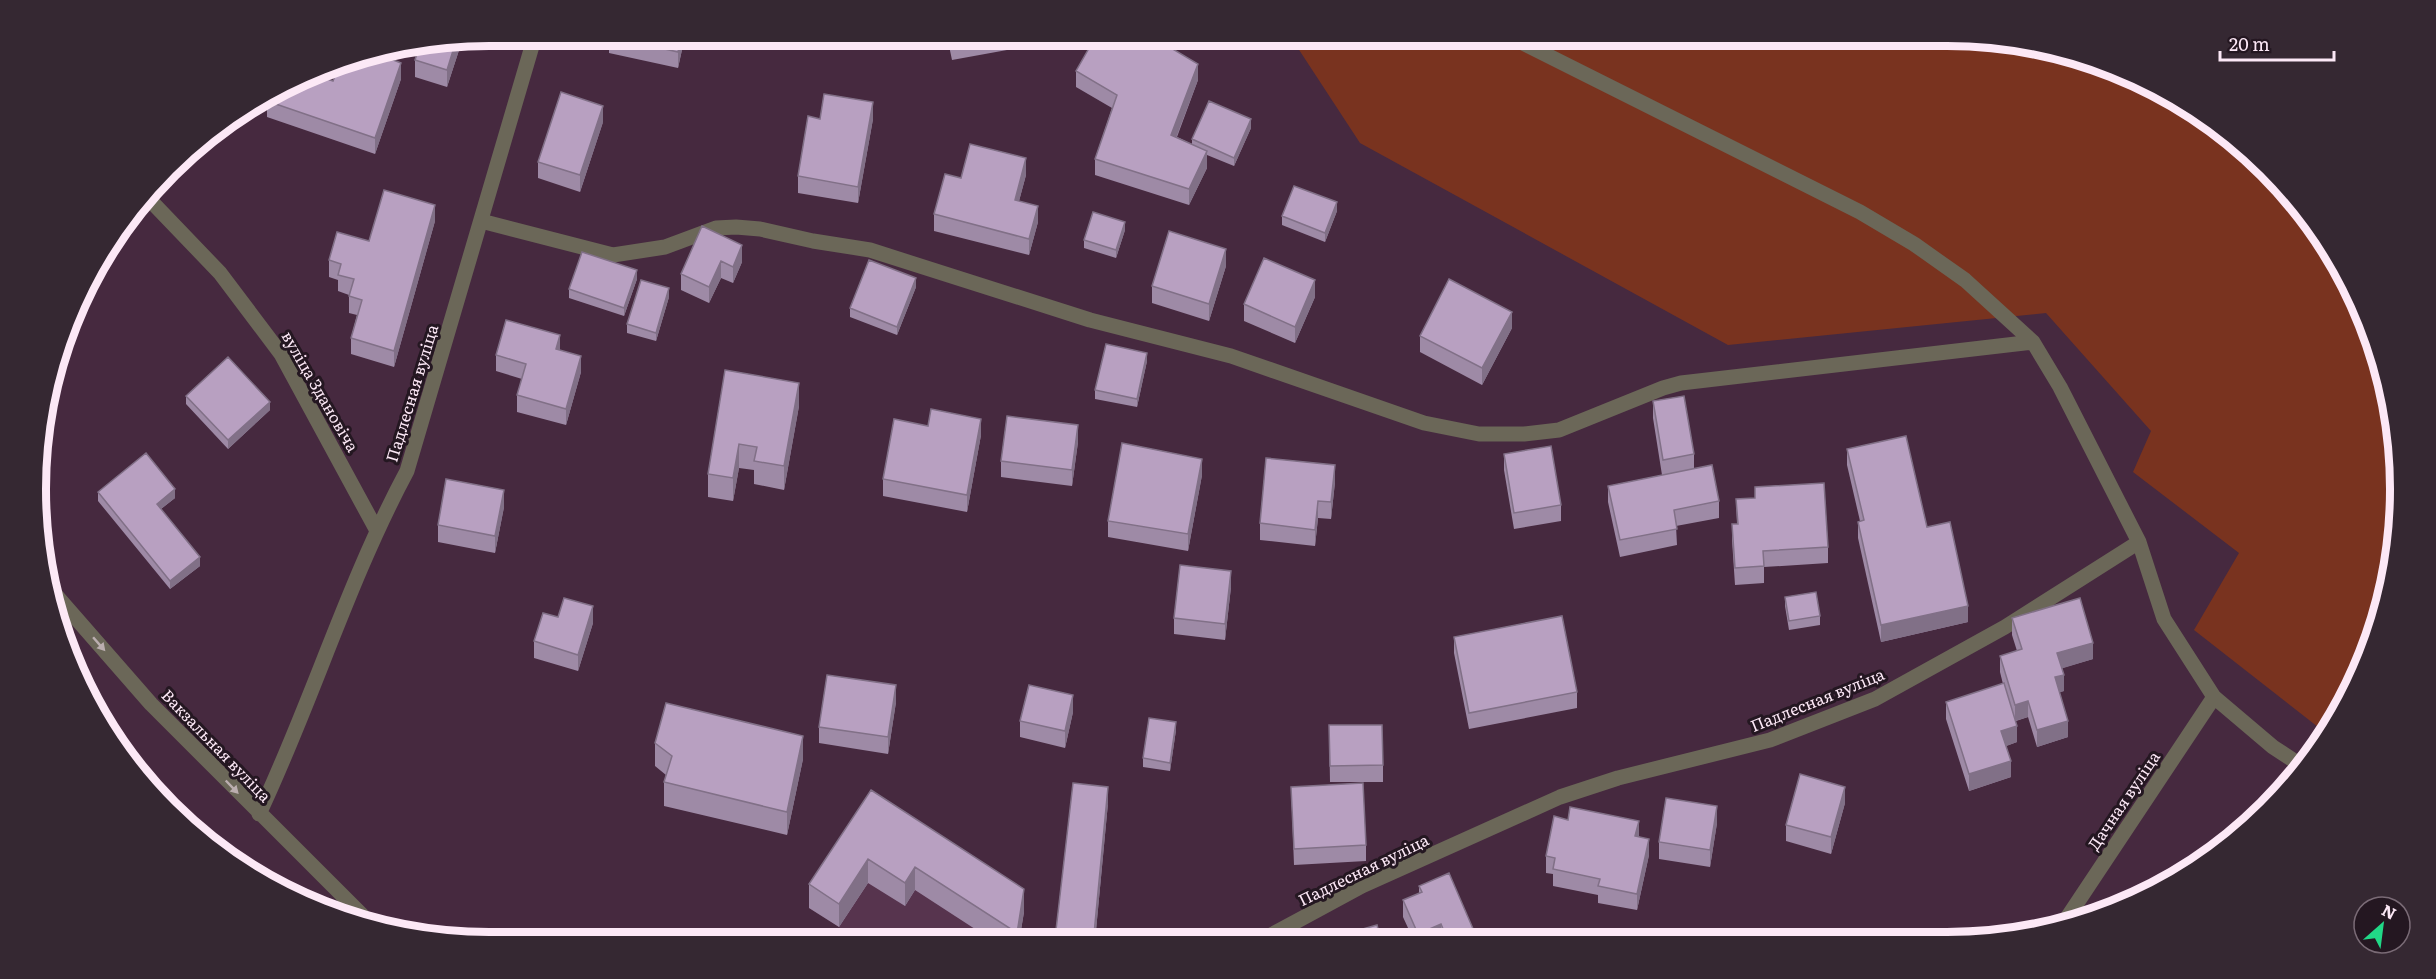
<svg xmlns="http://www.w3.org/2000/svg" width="2436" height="979" font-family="Literata,serif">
<rect width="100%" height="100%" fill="#46293f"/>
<!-- built -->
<path fill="#57344e" d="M871,813L1019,942H854L839,927L809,908Z"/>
<!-- green -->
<path fill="#79331f" d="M1290,36H1946L2092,60L2173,97L2245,148L2306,213L2353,289L2384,372L2399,459L2396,548L2376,635L2327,734L2194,630L2239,553L2133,472L2151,431L2046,313L1728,345L1360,143Z"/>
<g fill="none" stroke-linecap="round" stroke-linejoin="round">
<!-- minor -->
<path stroke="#6b6758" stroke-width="15" d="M1509,36L1860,212L1914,244L1965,280L2033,342L2060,387L2139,542L2164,619L2214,697L2273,747L2302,766
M149,199L220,273L281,354L376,529
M481,221L613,255L665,247L716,228L736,227L760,229L813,241L870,250L1090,320L1231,356L1424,423L1479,434H1524L1559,430L1663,388L1681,383L2033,342
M47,585L151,704L370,923
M259,814C312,702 348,581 407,471L535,36
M2063,924L2214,697
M1260,941L1362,886L1560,797L1618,778L1770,740L1875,699L2005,627L2139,542"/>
</g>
<!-- wall -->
<path fill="#9e8aa6" d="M609,36H685L678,68L609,53Z
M947,36H1007V50L952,60Z
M462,41L447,87L415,77V60Z
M1076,71L1198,80L1177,137L1192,144V139L1251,128L1234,166L1207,155V168L1189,205L1095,175V159L1112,108L1076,87Z
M401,79L375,154L267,117V101L333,81Z
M820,119H873L858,203L798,193V176Z
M603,122L580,192L538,178V162Z
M1026,175L1019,201L1038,222L1029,255L934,231V214L961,178Z
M1337,211L1325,242L1282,225V216Z
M435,221L394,367L351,354V338L357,315L349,313V295L338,291V280L329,277V260Z
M1125,230L1116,258L1084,248V240Z
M742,245V262L733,283L721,278L709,303L681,290V274Z
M1226,266L1209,321L1152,303V286Z
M637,279L624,316L569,298V289Z
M916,287L897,335L850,317V308Z
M669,297L656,341L627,333V324Z
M1315,297L1295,343L1244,321V304Z
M1512,328L1482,385L1420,352V336Z
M560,350L581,372L566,425L517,412V395L522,379L496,371V355Z
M1147,361L1137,407L1095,399V390Z
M725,370L799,406L784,490L754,484V470L739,468L733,501L708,497V474Z
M186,396L270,410L228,449L186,404Z
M1653,401L1694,454V469L1719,501V518L1676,526L1677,545L1620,557L1608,502V486L1662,475L1653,418Z
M981,435L967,512L883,496V479Z
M1078,442L1072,486L1001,477V461Z
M1847,449L1927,527L1968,622L1881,642L1858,538V522L1860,521L1847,465Z
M1504,454L1561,505V521L1514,529L1504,470Z
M1202,475L1188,551L1108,537V521Z
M1335,482L1331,519L1318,518L1315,546L1260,540V523Z
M1755,487L1828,547V563L1764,567V583L1735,585L1732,540V524H1737L1736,499L1755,498Z
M98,492L175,498L161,509L200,566L170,589L98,501Z
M504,507L495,553L438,542V525Z
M1231,587L1225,640L1174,634V618Z
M1785,597L1820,616V625L1789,630L1785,606Z
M558,617L593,623L578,671L534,658V641Z
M2012,618L2093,659L2062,668L2064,691L2059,692L2068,737L2037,747L2028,717L2016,721L2017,742L2006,746L2011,777L1969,791L1946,719V702L2003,684L2000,672V656L2017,651L2012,635Z
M1454,637L1577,692V708L1469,729L1454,653Z
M896,702L888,754L819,743V727Z
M1073,712L1065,748L1020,737V721Z
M1329,725L1383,765V782H1330Z
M1176,730L1170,771L1143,767V758Z
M655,743L803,759L787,835L664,806V782L666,775L655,766Z
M1291,787L1366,845V861L1294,865Z
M871,790L1024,912L1019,942H995L915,890L905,906L868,883L839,927L809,908V884Z
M1108,803L1095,941L1056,942V930Z
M1845,803L1831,854L1786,841V825Z
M1717,823L1710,867L1659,859V842Z
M1639,836L1649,855L1637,910L1598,903V895L1553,886V874L1546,873V856Z
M1419,886L1474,940L1414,941L1403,917V900L1419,894Z"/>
<!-- shaded-wall -->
<path fill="#817087" d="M681,36H685L678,68V52Z
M456,41H462L447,87V70Z
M401,63V79L375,154V138Z
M1198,64V80L1171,151V135Z
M873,102V119L858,203V187Z
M603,106V122L580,192V175Z
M1251,119V128L1234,166V158Z
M1207,151V168L1189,205V189Z
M1026,158V175L1015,216V200Z
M1337,202V211L1325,242V233Z
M435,205V221L394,367V351Z
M1038,206V222L1029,255V239Z
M1125,222V230L1116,258V250Z
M742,245V262L733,283V267Z
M1226,249V266L1209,321V304Z
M721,261V278L709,303V287Z
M637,270V279L624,316V308Z
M916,278V287L897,335V327Z
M1315,280V297L1295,343V327Z
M669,288V297L656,341V333Z
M1512,312V328L1482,385V368Z
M560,335V351L556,349Z
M1147,353V361L1137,407V399Z
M581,356V372L566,425V409Z
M799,383V406L784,490V466Z
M270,402V410L228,449V440Z
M981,419V435L967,512V495Z
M1078,425V442L1072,486V470Z
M739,444V468L733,501V478Z
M1202,459V475L1188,551V534Z
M1335,465V482L1331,519V502Z
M175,489V498L157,512V504Z
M504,490V507L495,553V536Z
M1318,501V518L1315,546V530Z
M200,557V566L170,589V581Z
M1231,571V587L1225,640V624Z
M593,606V623L578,671V655Z
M1968,606V622L1881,642V625Z
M2093,643V659L2057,670V653Z
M2064,675V691L2055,694V677Z
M896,685V702L888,754V737Z
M1073,695V712L1065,748V731Z
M2028,701V717L2015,721V705Z
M2068,721V737L2037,747V730Z
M1176,722V730L1170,771V763Z
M2017,726V742L2001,748V731Z
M803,736V759L787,835V812Z
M2011,761V777L1969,791V774Z
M1108,787V803L1095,941H1094Z
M1845,787V803L1831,854V837Z
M1717,806V823L1710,867V850Z
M1639,821V837L1635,836Z
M1649,839V855L1637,910V894Z
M868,859V883L839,927V904Z
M915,867V890L905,906V883Z
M1024,889V912L1019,942H1017V933Z
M1441,924V941H1418V934Z
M1474,931V940H1452Z"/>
<!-- building -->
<path fill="#b8a0c1" stroke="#817087" stroke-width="1.5" d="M609,36H681L678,52Z
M950,36H994L952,44Z
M1096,36H1151L1198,64L1171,135L1207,151L1189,189L1095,159L1117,95L1076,71Z
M456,41L447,70L415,60L419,48Z
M378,54L401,63L375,138L267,101L269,94L313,74L333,81L340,62L343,60Z
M561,92L603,106L580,175L538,162Z
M824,94L873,102L858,187L798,176L808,116L820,119Z
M1209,101L1251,119L1234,158L1192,139Z
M970,144L1026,158L1015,200L1038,206L1029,239L934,214L945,174L961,178Z
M1294,186L1337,202L1325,233L1282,216Z
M384,190L435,205L394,351L351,338L362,300L349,296L354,279L338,275L341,264L329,260L337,232L369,241Z
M1093,212L1125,222L1116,250L1084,240Z
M702,226L742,245L733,267L721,261L709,287L681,274Z
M1169,231L1226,249L1209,304L1152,286Z
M582,252L637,270L624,308L569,289Z
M1264,258L1315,280L1295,327L1244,304Z
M869,260L916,278L897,327L850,308Z
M1449,279L1512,312L1482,368L1420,336Z
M641,280L669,288L656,333L627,324Z
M506,320L560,335L556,349L581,356L566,409L517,395L526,364L496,355Z
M1106,344L1147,353L1137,399L1095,390Z
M228,357L270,402L228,440L186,396Z
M725,370L799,383L784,466L754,461L757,447L739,444L733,478L708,474Z
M1684,396L1694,454L1663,460L1653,401Z
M931,409L981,419L967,495L883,479L894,419L928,426Z
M1007,416L1078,425L1072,470L1001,461Z
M1906,436L1927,527L1950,522L1968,606L1881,625L1858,522L1864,520L1847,449Z
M1122,443L1202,459L1188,534L1108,521Z
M1551,446L1561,505L1514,513L1504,454Z
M146,453L175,489L157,504L200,557L170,581L98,492Z
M1266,458L1335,465L1331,502L1318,501L1315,530L1260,523Z
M1712,465L1719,501L1674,510L1677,529L1620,540L1608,486Z
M446,479L504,490L495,536L438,525Z
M1824,483L1828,547L1763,551L1764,566L1735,568L1732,524H1738L1736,499L1755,498V487Z
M1180,565L1231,571L1225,624L1174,618Z
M1816,592L1820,616L1789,621L1785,597Z
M564,598L593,606L578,655L534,641L543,613L558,617Z
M2080,598L2093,643L2057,653L2064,675L2055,677L2068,721L2037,730L2028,701L2015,705L2000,656L2022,649L2012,618Z
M1562,616L1577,692L1469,713L1454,637Z
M827,675L896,685L888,737L819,727Z
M2004,683L2017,726L2001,731L2011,761L1969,774L1946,702Z
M1029,685L1073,695L1065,731L1020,721Z
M666,703L803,736L787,812L664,782L672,756L655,743Z
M1149,718L1176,722L1170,763L1143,758Z
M1329,725H1382L1383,765L1330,766Z
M1800,774L1845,787L1831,837L1786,825Z
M1073,783L1108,787L1094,934L1056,930Z
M1363,783L1366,845L1294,849L1291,787Z
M871,790L1024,889L1017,933L915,867L905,883L868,859L839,904L809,884Z
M1666,798L1717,806L1710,850L1659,842Z
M1570,807L1639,821L1635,836L1649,839L1637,894L1598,886L1600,879L1553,869L1555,858L1546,856L1554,816L1568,820Z
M1449,873L1474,931L1452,940L1448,941L1441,924L1418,934L1403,900L1422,892L1419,886Z
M1377,925L1381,941H1321Z"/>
<!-- one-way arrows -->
<defs><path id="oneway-solid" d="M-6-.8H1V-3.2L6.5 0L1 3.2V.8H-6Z" transform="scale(1.5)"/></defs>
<g fill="#bbaeaf">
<use href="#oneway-solid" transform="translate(99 644) rotate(49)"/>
<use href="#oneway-solid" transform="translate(232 787) rotate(46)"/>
</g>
<g text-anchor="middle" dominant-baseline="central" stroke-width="6" stroke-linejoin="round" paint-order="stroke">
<!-- street labels -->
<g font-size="16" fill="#fce8f6" stroke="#241721">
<text transform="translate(321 391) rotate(60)">вуліца Здановіча</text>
<text transform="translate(411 393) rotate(-73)">Падлесная вуліца</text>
<text transform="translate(1817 699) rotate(-22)">Падлесная вуліца</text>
<text transform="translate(217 745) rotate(46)">Вакзальная вуліца</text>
<text transform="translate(2123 800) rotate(-56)">Дачная вуліца</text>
<text transform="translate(1363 869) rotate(-26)">Падлесная вуліца</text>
</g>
</g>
<!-- crop -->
<path d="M0 0H2436V979H0ZM489 46H1947A443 443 0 0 1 2390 489V489A443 443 0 0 1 1947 932H489A443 443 0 0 1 46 489V489A443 443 0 0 1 489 46Z" fill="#352832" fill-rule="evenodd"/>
<path fill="none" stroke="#fce8f6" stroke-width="8" d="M489 46H1947A443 443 0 0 1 2390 489V489A443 443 0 0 1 1947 932H489A443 443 0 0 1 46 489V489A443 443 0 0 1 489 46Z"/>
<!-- north arrow -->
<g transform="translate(2382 925) rotate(28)"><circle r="28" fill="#241721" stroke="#7a6b76" stroke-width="1.5"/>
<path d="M0-4.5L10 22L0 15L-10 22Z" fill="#21d887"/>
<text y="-9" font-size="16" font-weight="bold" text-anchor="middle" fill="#fce8f6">N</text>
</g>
<!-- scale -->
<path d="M2220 51v9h114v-9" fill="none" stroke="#fce8f6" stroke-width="3"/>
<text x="2229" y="51" font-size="18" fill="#fce8f6" stroke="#241721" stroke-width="4.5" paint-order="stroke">20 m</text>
</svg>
